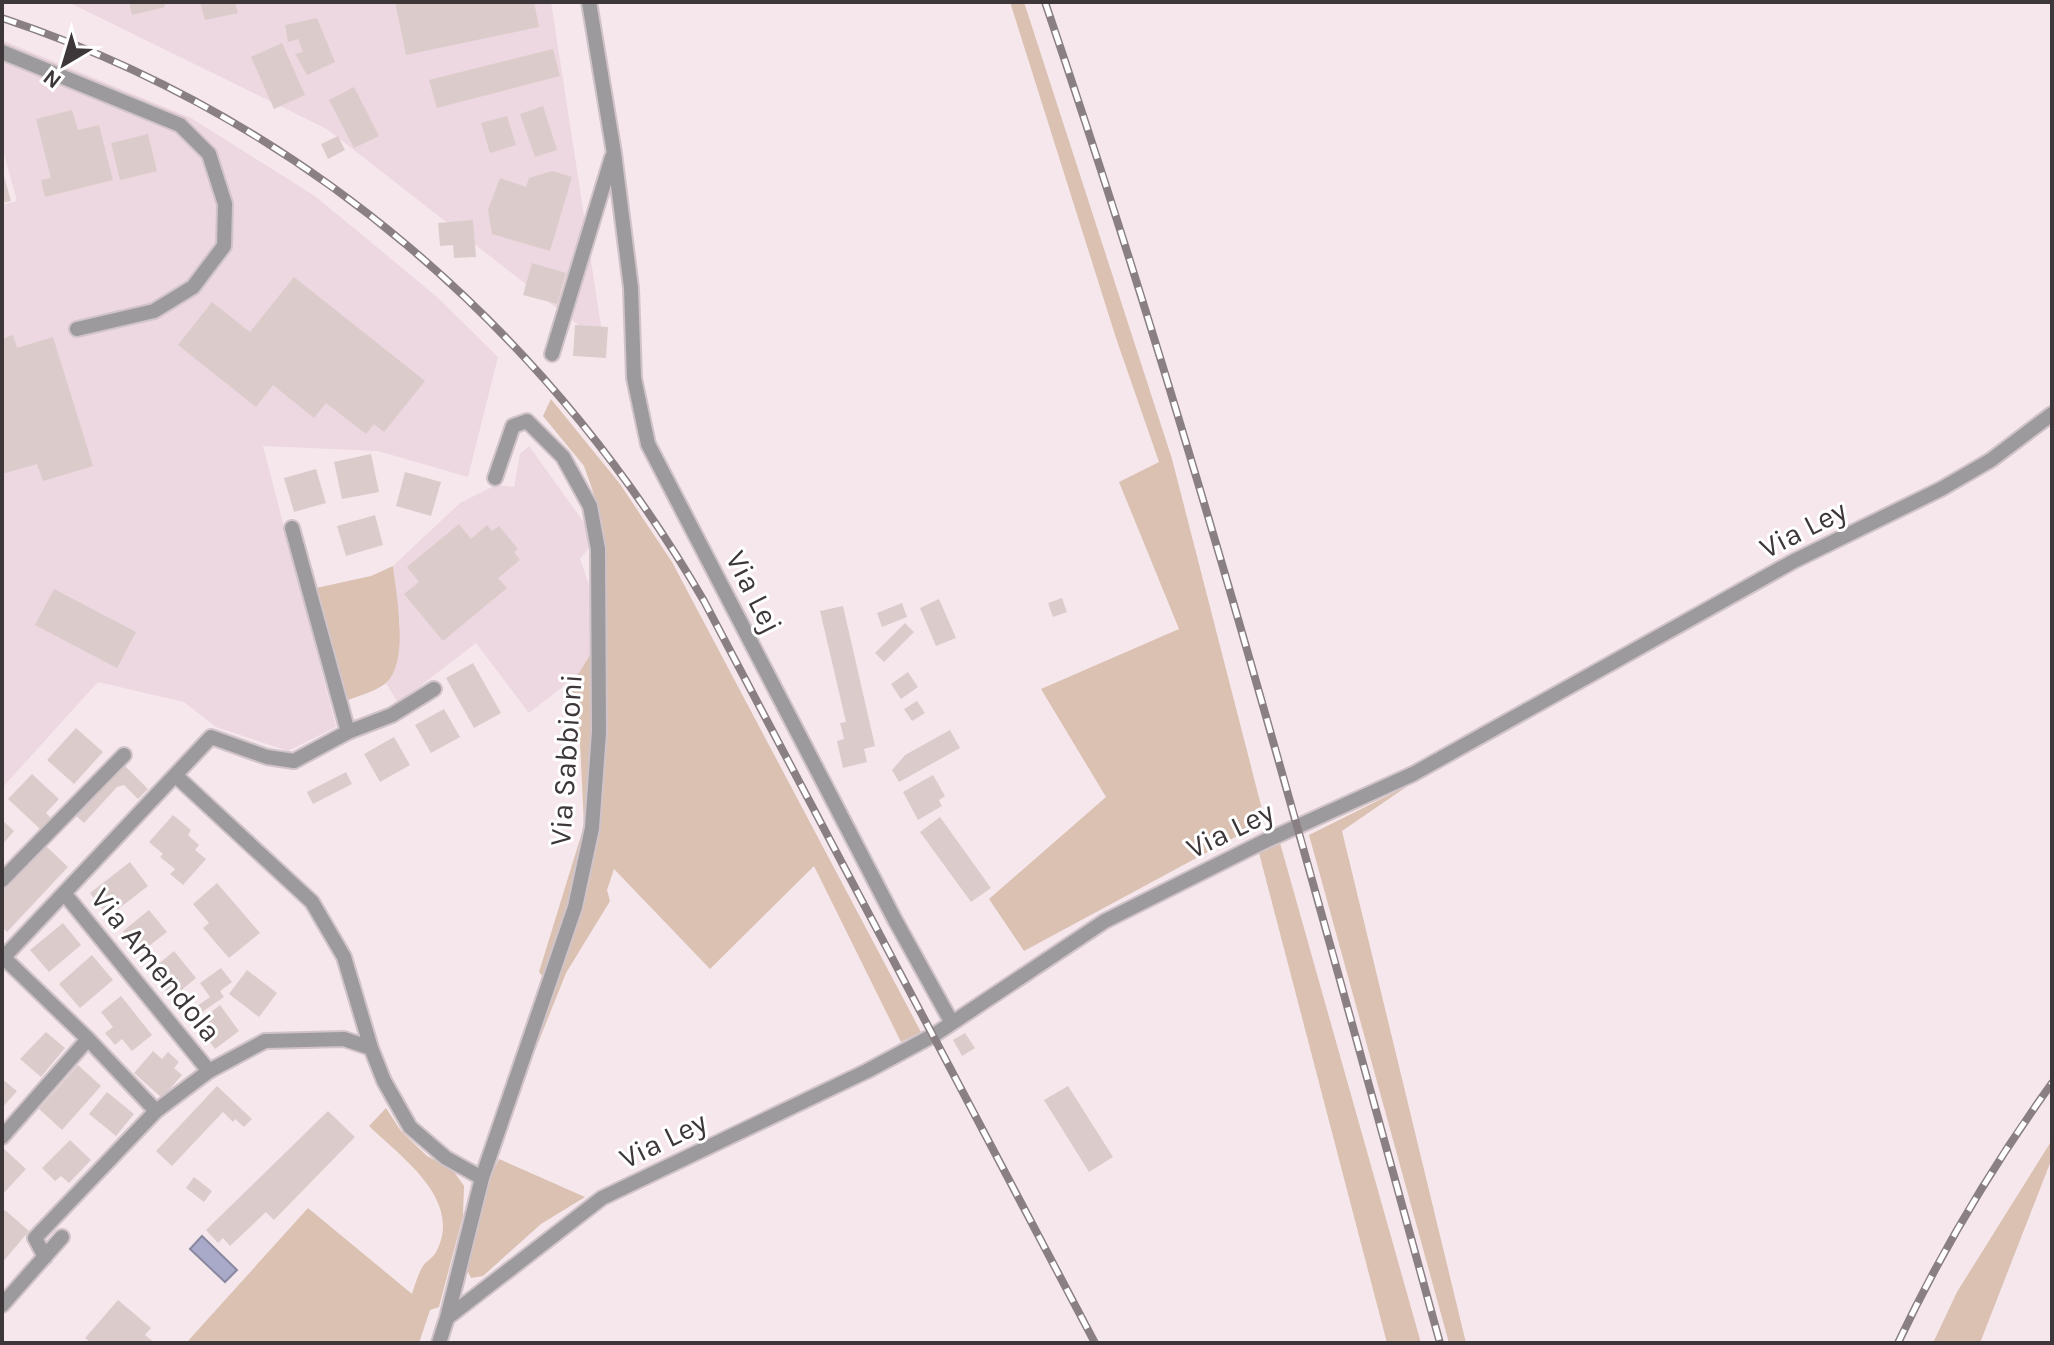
<svg xmlns="http://www.w3.org/2000/svg" width="2054" height="1345" font-family="Karla,sans-serif">
<rect width="100%" height="100%" fill="#f6e7ed"/>
<!-- built -->
<path fill="#edd7e0" d="M68,2H551L604,345L327,129Z
M2,40L191,118L315,196L437,297L498,357L468,477L378,451L263,446L336,727L288,751L216,727L184,702L98,682L2,788V205L17,201L2,147Z
M529,446L585,524L592,544L580,559L592,593L590,655L579,674L529,713L476,643L398,703L386,683L396,666L400,624L393,566L460,503L496,485L514,487L520,454Z"/>
<!-- green -->
<path fill="#dac1b1" d="M1010,2H1024L1172,459L1265,821L1024,951L989,899L1106,797L1041,689L1179,629L1119,482L1159,462L1116,338Z
M551,399L620,484L672,562L921,1032L901,1042L814,866L710,969L614,869L607,890L610,901L566,973L534,1053L581,909L600,826L606,737V554L598,506L584,466L543,416Z
M393,566C396,594 410,661 386,683C377,691 357,696 346,701L316,588L371,576Z
M590,655L593,662C594,716 597,776 587,829C578,881 562,930 545,979L539,972L584,826L578,700L567,684L579,673Z
M1409,785L1342,831L1466,1343H1449L1309,835Z
M1280,843L1421,1343H1387L1259,853Z
M386,1108L401,1131L427,1156L452,1169L464,1186L463,1216L439,1307L430,1310L419,1343H190L188,1341L308,1208L412,1294C415,1285 418,1274 423,1266C426,1261 433,1258 436,1252C464,1200 401,1157 369,1126Z
M2052,1140V1158L1980,1343H1933L1957,1292Z
M499,1159L585,1197L541,1224L483,1276L471,1278L465,1266L489,1180Z"/>
<!-- water -->
<path fill="#a9aac9" stroke="#89889e" stroke-width="2" d="M202,1236L237,1270L225,1282L190,1249Z"/>
<!-- building -->
<path fill="#dbcccb" d="M129,2H164L165,7L132,15Z
M200,2H235L238,13L205,20Z
M395,2H534L539,27L406,55Z
M317,18L335,62L307,75L295,54L303,52L298,39L288,42L285,25Z
M282,43L305,95L274,109L251,57Z
M553,49L560,76L437,108L429,80Z
M354,87L379,136L354,148L329,100Z
M543,106L557,150L535,157L520,114Z
M72,110L78,130L99,125L113,180L45,197L41,180L51,178L36,119Z
M507,116L516,145L490,153L481,123Z
M148,134L157,171L120,180L111,143Z
M338,136L345,150L328,159L321,144Z
M2,169L11,201L2,203Z
M552,171L572,177L550,251L492,234L488,210L500,178L526,187L529,178Z
M473,220L476,257L454,258L453,245L440,246L438,223Z
M532,263L566,273L557,304L523,295Z
M294,277L425,381L384,432L374,424L366,434L326,403L314,418L273,385L256,407L178,345L212,302L250,332Z
M575,325L608,327L606,358L573,356Z
M13,335L17,348L53,337L93,466L43,481L37,464L2,474V339Z
M371,454L379,492L342,499L334,462Z
M316,469L326,503L294,512L284,478Z
M405,472L441,482L431,516L396,506Z
M375,515L383,545L346,556L337,526Z
M459,524L471,539L487,525L492,531L499,526L518,549L514,552L520,560L498,578L507,588L443,641L404,594L419,582L407,567Z
M54,589L136,632L117,668L35,625Z
M1062,598L1067,612L1053,617L1048,603Z
M939,599L956,638L936,646L920,608Z
M902,603L907,617L882,627L877,613Z
M843,606L875,746L864,749L867,762L843,768L837,741L844,739L840,723L846,722L820,611Z
M905,623L914,632L884,662L875,653Z
M473,663L501,713L474,728L446,678Z
M908,672L918,687L901,699L891,684Z
M917,701L925,713L912,721L904,709Z
M444,709L460,737L431,753L415,725Z
M76,728L103,752L74,784L47,760Z
M950,730L960,748L899,782L892,770L905,755Z
M394,737L410,765L380,782L364,754Z
M116,766H125L148,789L138,799L124,785L117,787L84,823L74,814Z
M346,772L352,784L313,804L307,792Z
M32,774L59,799L46,813L51,818L40,829L8,799Z
M933,775L945,796L939,800L942,806L918,820L903,792Z
M173,815L191,830L188,835L199,845L195,850L206,859L183,885L170,874L175,869L160,857L163,854L149,842Z
M940,817L991,888L971,902L920,832Z
M2,820L14,831L2,845Z
M45,845L68,867L7,932L2,927V891Z
M130,862L148,886L108,917L90,893Z
M217,883L260,933L229,958L203,928L209,923L193,904Z
M149,910L167,932L140,953L123,931Z
M63,923L81,945L49,972L30,950Z
M174,951L196,978L172,998L150,971Z
M92,955L113,980L80,1008L59,984Z
M221,968L232,982L220,991L224,997L202,1012L197,1006L210,997L200,983Z
M247,970L277,993L259,1017L229,994Z
M121,996L152,1035L132,1051L122,1039L115,1045L105,1033L113,1027L101,1012Z
M220,1005L239,1031L215,1049L196,1024Z
M46,1032L65,1048L41,1077L20,1059Z
M965,1033L975,1048L962,1056L953,1040Z
M153,1051L162,1059L168,1052L179,1062L174,1068L182,1075L162,1098L134,1073Z
M78,1065L101,1086L62,1130L39,1109Z
M2,1079L17,1091L2,1108Z
M217,1086L252,1119L244,1127L235,1119L233,1122L223,1112L172,1166L156,1151Z
M1068,1086L1113,1157L1089,1172L1044,1100Z
M107,1092L134,1114L116,1136L89,1114Z
M328,1111L355,1137L274,1220L266,1212L230,1246L223,1238L218,1243L206,1230Z
M70,1140L91,1160L69,1183L61,1176L55,1181L42,1168Z
M3,1148L26,1169L2,1195V1149Z
M194,1177L212,1191L204,1202L186,1188Z
M5,1210L29,1231L2,1263V1214Z
M118,1300L151,1328L145,1335L155,1343H91L85,1338Z"/>
<g fill="none" stroke-linecap="round" stroke-linejoin="round">
<!-- street casing -->
<g stroke="#d1c4c9" stroke-width="18">
<path id="street" d="M589,2L614,153L631,288L634,378L648,444L895,920L952,1023
M2,52L180,125L209,154L225,204L224,246L193,287L154,311L77,329
M552,354L612,157
M292,528L348,732
M175,775L312,902L344,957L371,1048L384,1081L410,1127L446,1158L482,1178
M2,880L124,755
M64,893L209,1071
M2,956L88,1039L156,1111
M2,959L211,737L267,757L294,761L348,732L392,715L434,689
M2,1137L88,1039
M45,1257L35,1238L156,1111L209,1071L265,1041L344,1039L371,1048
M2,1305L62,1237
M447,1318L602,1198L867,1071L934,1035L1105,921L1263,842L1413,774L1794,561L1941,489L1991,460L2052,414
M439,1343L447,1318L482,1178L575,907L592,828L599,732L598,549L590,506L563,457L527,421L513,426L495,478"/>
</g>
<!-- street -->
<use href="#street" stroke="#9d9a9e" stroke-width="14"/>
<!-- rail casing -->
<g stroke="#8a8084" stroke-width="8">
<path id="rail" d="M1045,2C1196,443 1316,894 1440,1343
M2,18C303,118 546,329 704,601L1095,1343
M1898,1343C1941,1252 1993,1165 2052,1083"/>
</g>
<!-- rail -->
<use href="#rail" stroke="#fff" stroke-width="5" stroke-dasharray="15" stroke-linecap="butt"/>
</g>
<g text-anchor="middle" dominant-baseline="central" stroke-width="6" stroke-linejoin="round" paint-order="stroke">
<!-- street labels -->
<g font-size="30" fill="#3d373a" stroke="#fff">
<text transform="translate(1803 529) rotate(-27)">Via Ley</text>
<text transform="translate(754 592) rotate(63)">Via Lej</text>
<text transform="translate(566 760) rotate(-86)">Via Sabbioni</text>
<text transform="translate(1230 830) rotate(-26)">Via Ley</text>
<text transform="translate(156 965) rotate(51)">Via Amendola</text>
<text transform="translate(663 1140) rotate(-26)">Via Ley</text>
</g>
</g>
<!-- border -->
<rect width="2054" height="1345" fill="none" stroke="#3d373a" stroke-width="8"/>
<!-- north arrow -->
<g transform="translate(64 64) rotate(218)" stroke="#ffffff" stroke-width="6" paint-order="stroke">
<path d="M0-6L14 30L0 20L-14 30Z" fill="#3d373a"/>
<text y="-12" font-size="22" font-weight="bold" text-anchor="middle" fill="#3d373a">N</text>
</g>
</svg>
